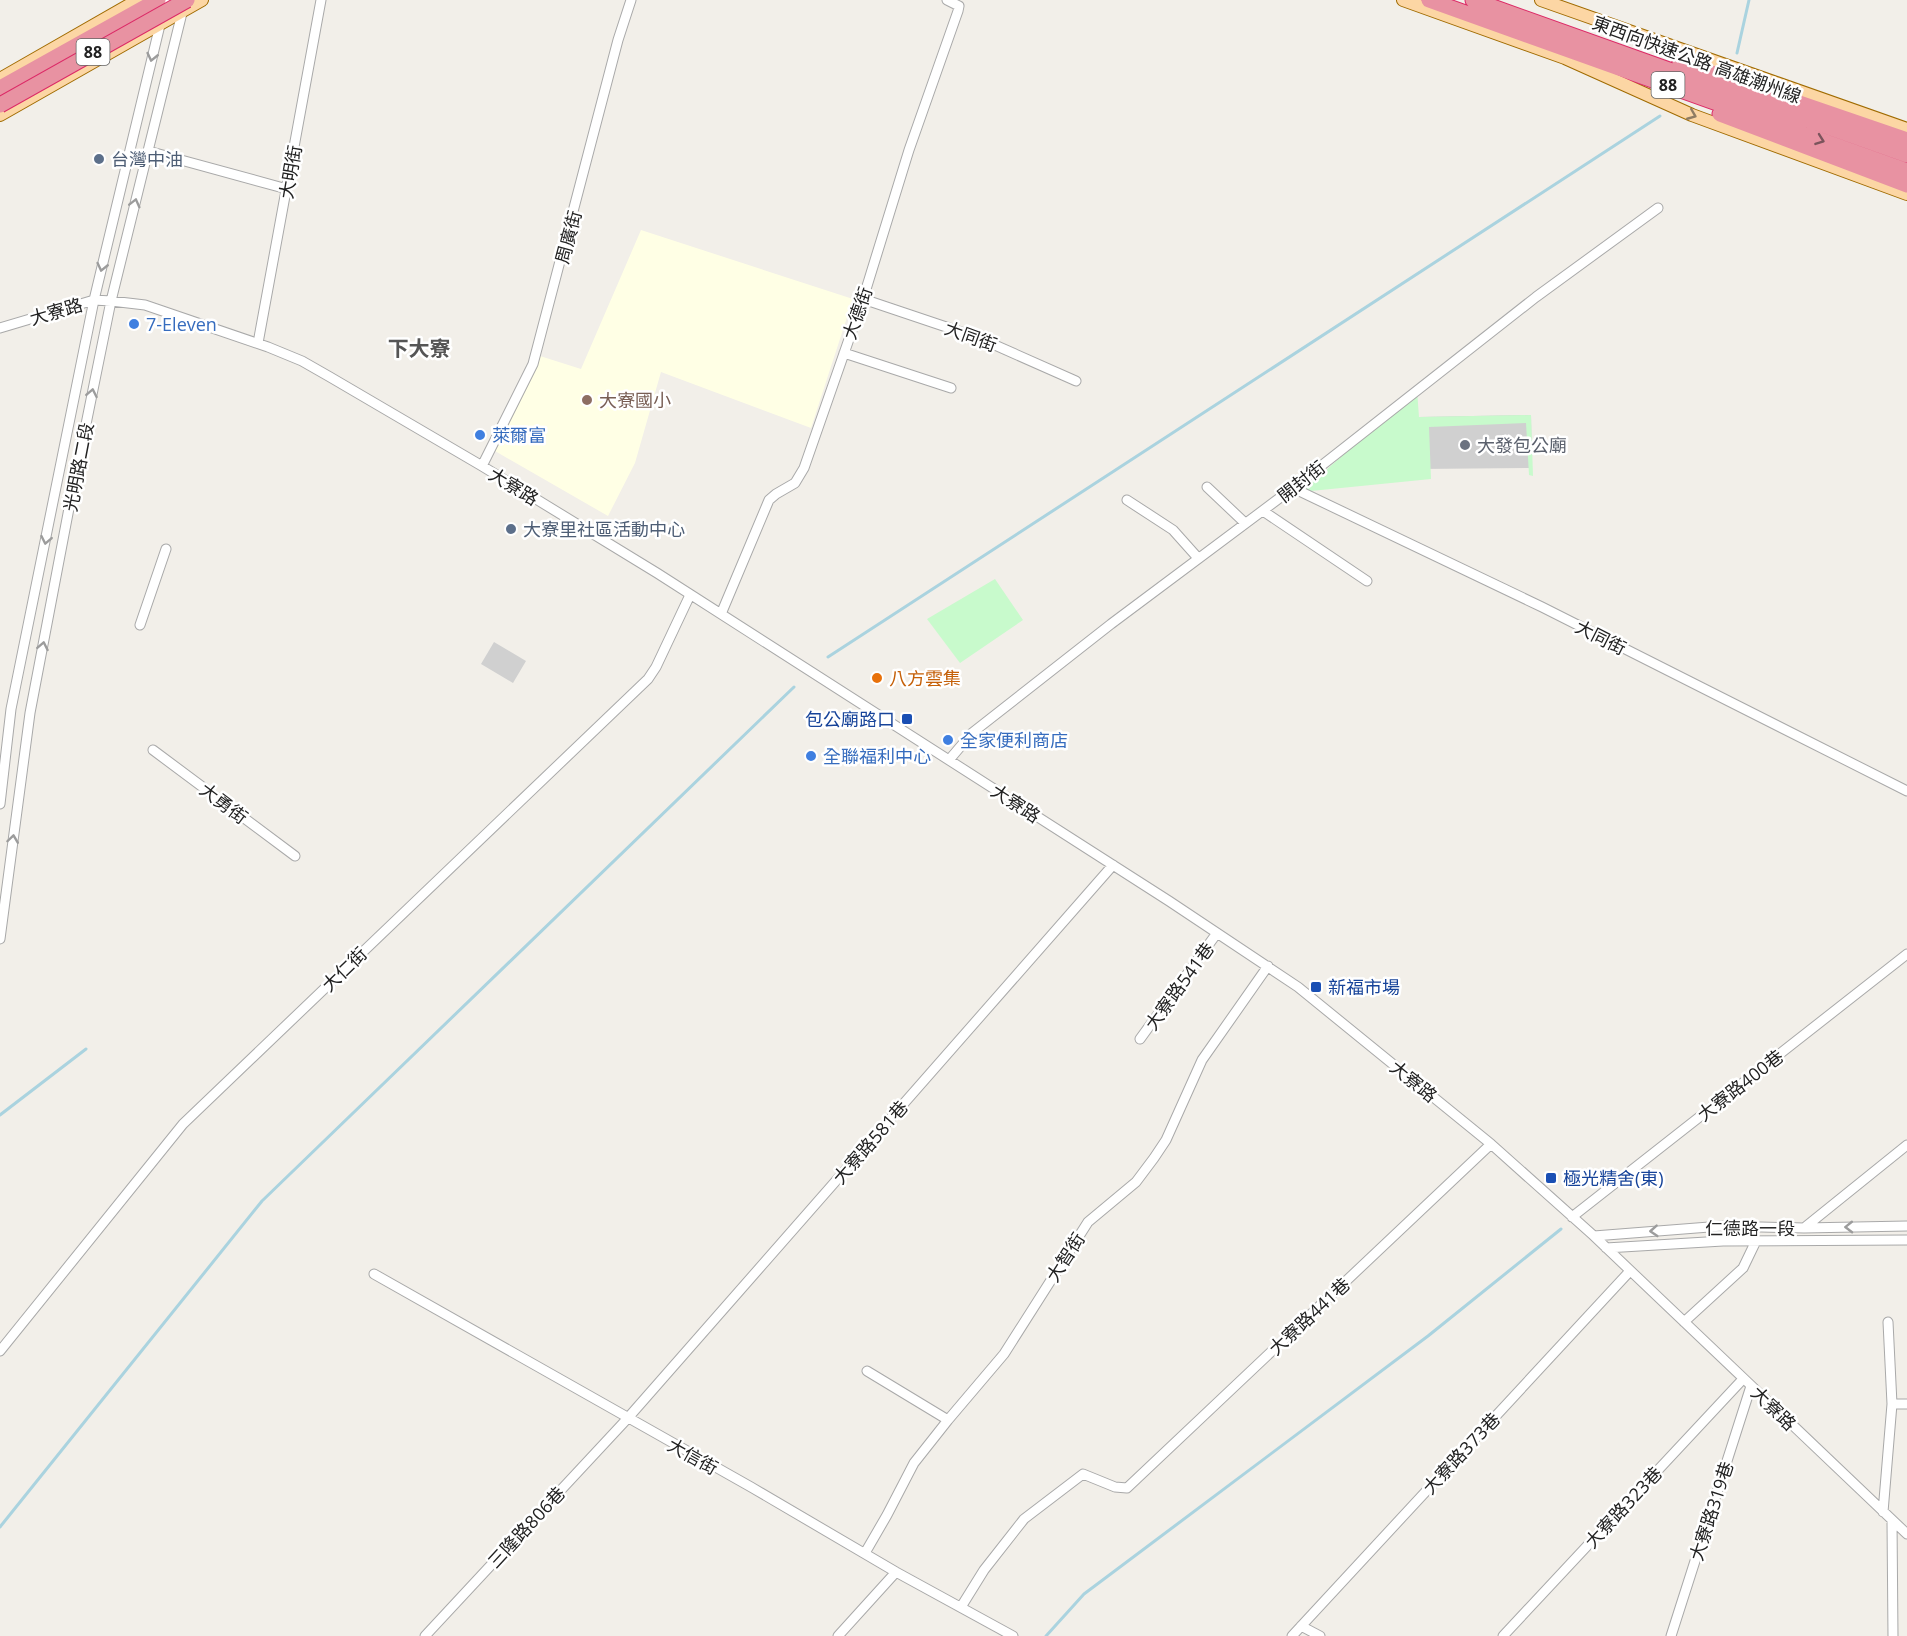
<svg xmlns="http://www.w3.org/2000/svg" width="1907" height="1636" font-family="'Open Sans','Noto Sans TC',sans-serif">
<rect width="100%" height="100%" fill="#f2efe9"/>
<!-- education -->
<path fill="#ffffe5" d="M641,230L853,299L811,428L661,372L635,463L608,516L495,451L540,356L581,369Z"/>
<!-- religious -->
<path fill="#d0d0d0" d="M1531,415L1532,468L1420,469L1419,417Z
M494,642L526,661L513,683L481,664Z"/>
<!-- park -->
<path fill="#c8facc" d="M1417,390L1419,417L1531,415L1533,476L1529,475L1526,423L1429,427L1431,479L1301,492Z
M995,579L1023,620L960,663L927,619Z"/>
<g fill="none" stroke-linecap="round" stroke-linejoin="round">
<!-- stream -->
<path stroke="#aad3df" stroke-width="3" d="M1737,53L1749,0
M828,657L1660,116
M0,1115L86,1049
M0,1527L262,1201L794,687
M1046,1636L1084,1594L1428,1336L1561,1229"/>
<!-- minor casing -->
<g stroke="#a9a9a9" stroke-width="11">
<path id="minor" d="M148,151L287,189
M863,299L979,338L1076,381
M0,328L94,300L111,301L145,305L268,347L302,361L330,377L482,466L657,573L1169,901L1298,987L1491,1144L1594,1236L1907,1534
M258,343L321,0
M844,353L951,388
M482,466L533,364L618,40L631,0
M1207,487L1245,523
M1293,488L1542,607L1907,791
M1127,500L1173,530L1198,558
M1263,511L1367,581
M721,614L769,500L776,494L795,483L804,468L863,299L909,150L958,11L959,6L947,0
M140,625L166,549
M153,750L295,856
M949,760L972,733L1111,624L1293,488L1536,297L1658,208
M0,804L11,709L94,300L166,0
M0,939L30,713L70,503L111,301L183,9
M1140,1039L1217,933
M1572,1217L1907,954
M1804,1228L1907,1145
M1594,1236L1722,1226L1804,1228L1907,1226
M1606,1248L1723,1241L1907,1240
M374,1274L751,1487L896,1572L1013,1636
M1684,1322L1743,1268L1756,1241
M1888,1322L1892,1404
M0,1351L183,1124L648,679L656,667L690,595
M867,1371L948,1420
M1883,1512L1892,1404H1907
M1892,1521L1893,1636
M865,1553L887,1515L914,1463L948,1420L1004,1354L1088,1222L1136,1182L1154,1158L1166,1140L1202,1060L1268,966
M961,1607L984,1570L1024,1519L1083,1474L1115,1487L1127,1488L1491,1144
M1301,1626L1320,1636
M425,1636L627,1419L1113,865
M838,1636L896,1572
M1292,1636L1630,1271
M1503,1636L1743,1379
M1671,1636L1751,1386"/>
</g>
<!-- major casing -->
<g stroke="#a06b00" stroke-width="14">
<path id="major" d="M1403,0L1565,58L1692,115L1907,194
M1541,0L1907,129
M0,79L138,0
M0,115L202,0"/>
</g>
<!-- highway casing -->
<g stroke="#dc2a67" stroke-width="17">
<path id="highway" d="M1429,0L1907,171
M1473,0L1907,155
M1680,62L1907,140
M0,88L158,0
M1720,114L1907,185"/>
</g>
<!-- minor -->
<use href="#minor" stroke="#fff" stroke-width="9"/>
<!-- major -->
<use href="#major" stroke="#fcd6a4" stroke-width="12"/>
<!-- highway -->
<use href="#highway" stroke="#e892a2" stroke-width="15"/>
<!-- highway-bridge casing -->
<g stroke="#dc2a67" stroke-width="17" stroke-linecap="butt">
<path id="highway-bridge" d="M0,105L187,0"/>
</g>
<!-- highway-bridge -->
<use href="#highway-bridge" stroke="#e892a2" stroke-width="15"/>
</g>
<!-- one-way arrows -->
<defs><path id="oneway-chevron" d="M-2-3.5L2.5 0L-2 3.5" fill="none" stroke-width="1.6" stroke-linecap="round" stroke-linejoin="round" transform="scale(1.5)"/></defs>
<g stroke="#9c9c9c">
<use href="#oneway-chevron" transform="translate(152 57) rotate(103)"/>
<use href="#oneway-chevron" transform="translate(135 203) rotate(-76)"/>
<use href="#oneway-chevron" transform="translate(102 267) rotate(103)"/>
<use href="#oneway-chevron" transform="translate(92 393) rotate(-79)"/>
<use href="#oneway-chevron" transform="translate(46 540) rotate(101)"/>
<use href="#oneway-chevron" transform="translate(43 646) rotate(-79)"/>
<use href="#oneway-chevron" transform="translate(13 839) rotate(-82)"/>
<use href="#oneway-chevron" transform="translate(1849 1227) rotate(179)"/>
<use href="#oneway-chevron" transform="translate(1654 1231) rotate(176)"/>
</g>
<use stroke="#8f7c63" href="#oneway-chevron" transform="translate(1692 115) rotate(22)"/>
<use stroke="#7b545c" href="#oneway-chevron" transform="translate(1820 140) rotate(20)"/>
<!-- markers -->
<g fill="#5c6f8a" stroke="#fff" stroke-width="2">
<circle cx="99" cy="159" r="6"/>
<circle cx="511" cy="529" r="6"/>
</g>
<g fill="#3f7fe0" stroke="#fff" stroke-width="2">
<circle cx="134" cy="324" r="6"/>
<circle cx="480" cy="435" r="6"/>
<circle cx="948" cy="740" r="6"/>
<circle cx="811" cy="756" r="6"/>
</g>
<circle fill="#8d6e63" stroke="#fff" stroke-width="2" cx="587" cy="400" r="6"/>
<circle fill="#6b7280" stroke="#fff" stroke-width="2" cx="1465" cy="445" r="6"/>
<circle fill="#e8710a" stroke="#fff" stroke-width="2" cx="877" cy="678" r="6"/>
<g fill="#1a4fb4" stroke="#fff" stroke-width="2">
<rect x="901" y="713" width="12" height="12" rx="3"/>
<rect x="1310" y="981" width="12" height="12" rx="3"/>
<rect x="1545" y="1172" width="12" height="12" rx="3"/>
</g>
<g text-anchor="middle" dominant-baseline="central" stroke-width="5" stroke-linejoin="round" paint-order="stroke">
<!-- shield labels -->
<g fill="#fff" stroke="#646464" stroke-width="1.5">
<rect x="76.5" y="39" width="33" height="26" rx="4.5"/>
<rect x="1651.5" y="72" width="33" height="26" rx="4.5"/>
</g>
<g font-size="16" font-weight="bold" fill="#222">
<text x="93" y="52">88</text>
<text x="1668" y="85">88</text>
</g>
<!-- street labels -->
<g font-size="18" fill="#222" stroke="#fff">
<text transform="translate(1697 59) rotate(20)">東西向快速公路 高雄潮州線</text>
<text transform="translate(290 172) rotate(-80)">大明街</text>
<text transform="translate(568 237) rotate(-75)">周廣街</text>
<text transform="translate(56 311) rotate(-16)">大寮路</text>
<text transform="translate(857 313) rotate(-71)">大德街</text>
<text transform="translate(971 336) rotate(20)">大同街</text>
<text transform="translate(78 467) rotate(-79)">光明路二段</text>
<text transform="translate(1301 481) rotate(-38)">開封街</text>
<text transform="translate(514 486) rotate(31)">大寮路</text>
<text transform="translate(1601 637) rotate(27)">大同街</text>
<text transform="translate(224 803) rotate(37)">大勇街</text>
<text transform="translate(1016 803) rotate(33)">大寮路</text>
<text transform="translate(344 969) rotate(-44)">大仁街</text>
<text transform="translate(1179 986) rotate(-54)">大寮路541巷</text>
<text transform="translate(1414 1081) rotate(39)">大寮路</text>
<text transform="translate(1740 1085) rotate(-38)">大寮路400巷</text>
<text transform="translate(870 1142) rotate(-49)">大寮路581巷</text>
<text x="1750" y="1228">仁德路一段</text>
<text transform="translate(1065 1257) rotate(-57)">大智街</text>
<text transform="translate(1309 1316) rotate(-43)">大寮路441巷</text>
<text transform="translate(1774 1408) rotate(44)">大寮路</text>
<text transform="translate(1461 1453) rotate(-47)">大寮路373巷</text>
<text transform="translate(693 1456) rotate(29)">大信街</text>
<text transform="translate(1623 1507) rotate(-47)">大寮路323巷</text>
<text transform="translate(1711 1511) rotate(-72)">大寮路319巷</text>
<text transform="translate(526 1527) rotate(-47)">三隆路806巷</text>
</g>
<!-- service labels -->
<g font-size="18" fill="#4e5e75" stroke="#fff" text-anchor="start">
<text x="111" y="159">台灣中油</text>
<text x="523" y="529">大寮里社區活動中心</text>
</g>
<!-- shop labels -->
<g font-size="18" fill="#366cbe" stroke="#fff" text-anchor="start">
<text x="146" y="324">7-Eleven</text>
<text x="492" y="435">萊爾富</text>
<text x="960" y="740">全家便利商店</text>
<text x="823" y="756">全聯福利中心</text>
</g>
<!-- education labels -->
<g font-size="18" fill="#785e54" stroke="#fff" text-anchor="start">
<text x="599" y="400">大寮國小</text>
</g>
<!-- worship labels -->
<g font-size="18" fill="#5b616d" stroke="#fff" text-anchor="start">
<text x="1477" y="445">大發包公廟</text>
</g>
<!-- food labels -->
<g font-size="18" fill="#c56008" stroke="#fff" text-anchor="start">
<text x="889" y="678">八方雲集</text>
</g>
<!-- transit labels -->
<g font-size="18" fill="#164399" stroke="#fff" text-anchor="start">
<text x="895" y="719" text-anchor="end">包公廟路口</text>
<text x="1328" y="987">新福市場</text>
<text x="1563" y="1178">極光精舍(東)</text>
</g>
<!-- quarter labels -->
<g font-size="21" font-weight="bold" fill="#555" stroke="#fff">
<text x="419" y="348">下大寮</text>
</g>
</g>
</svg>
